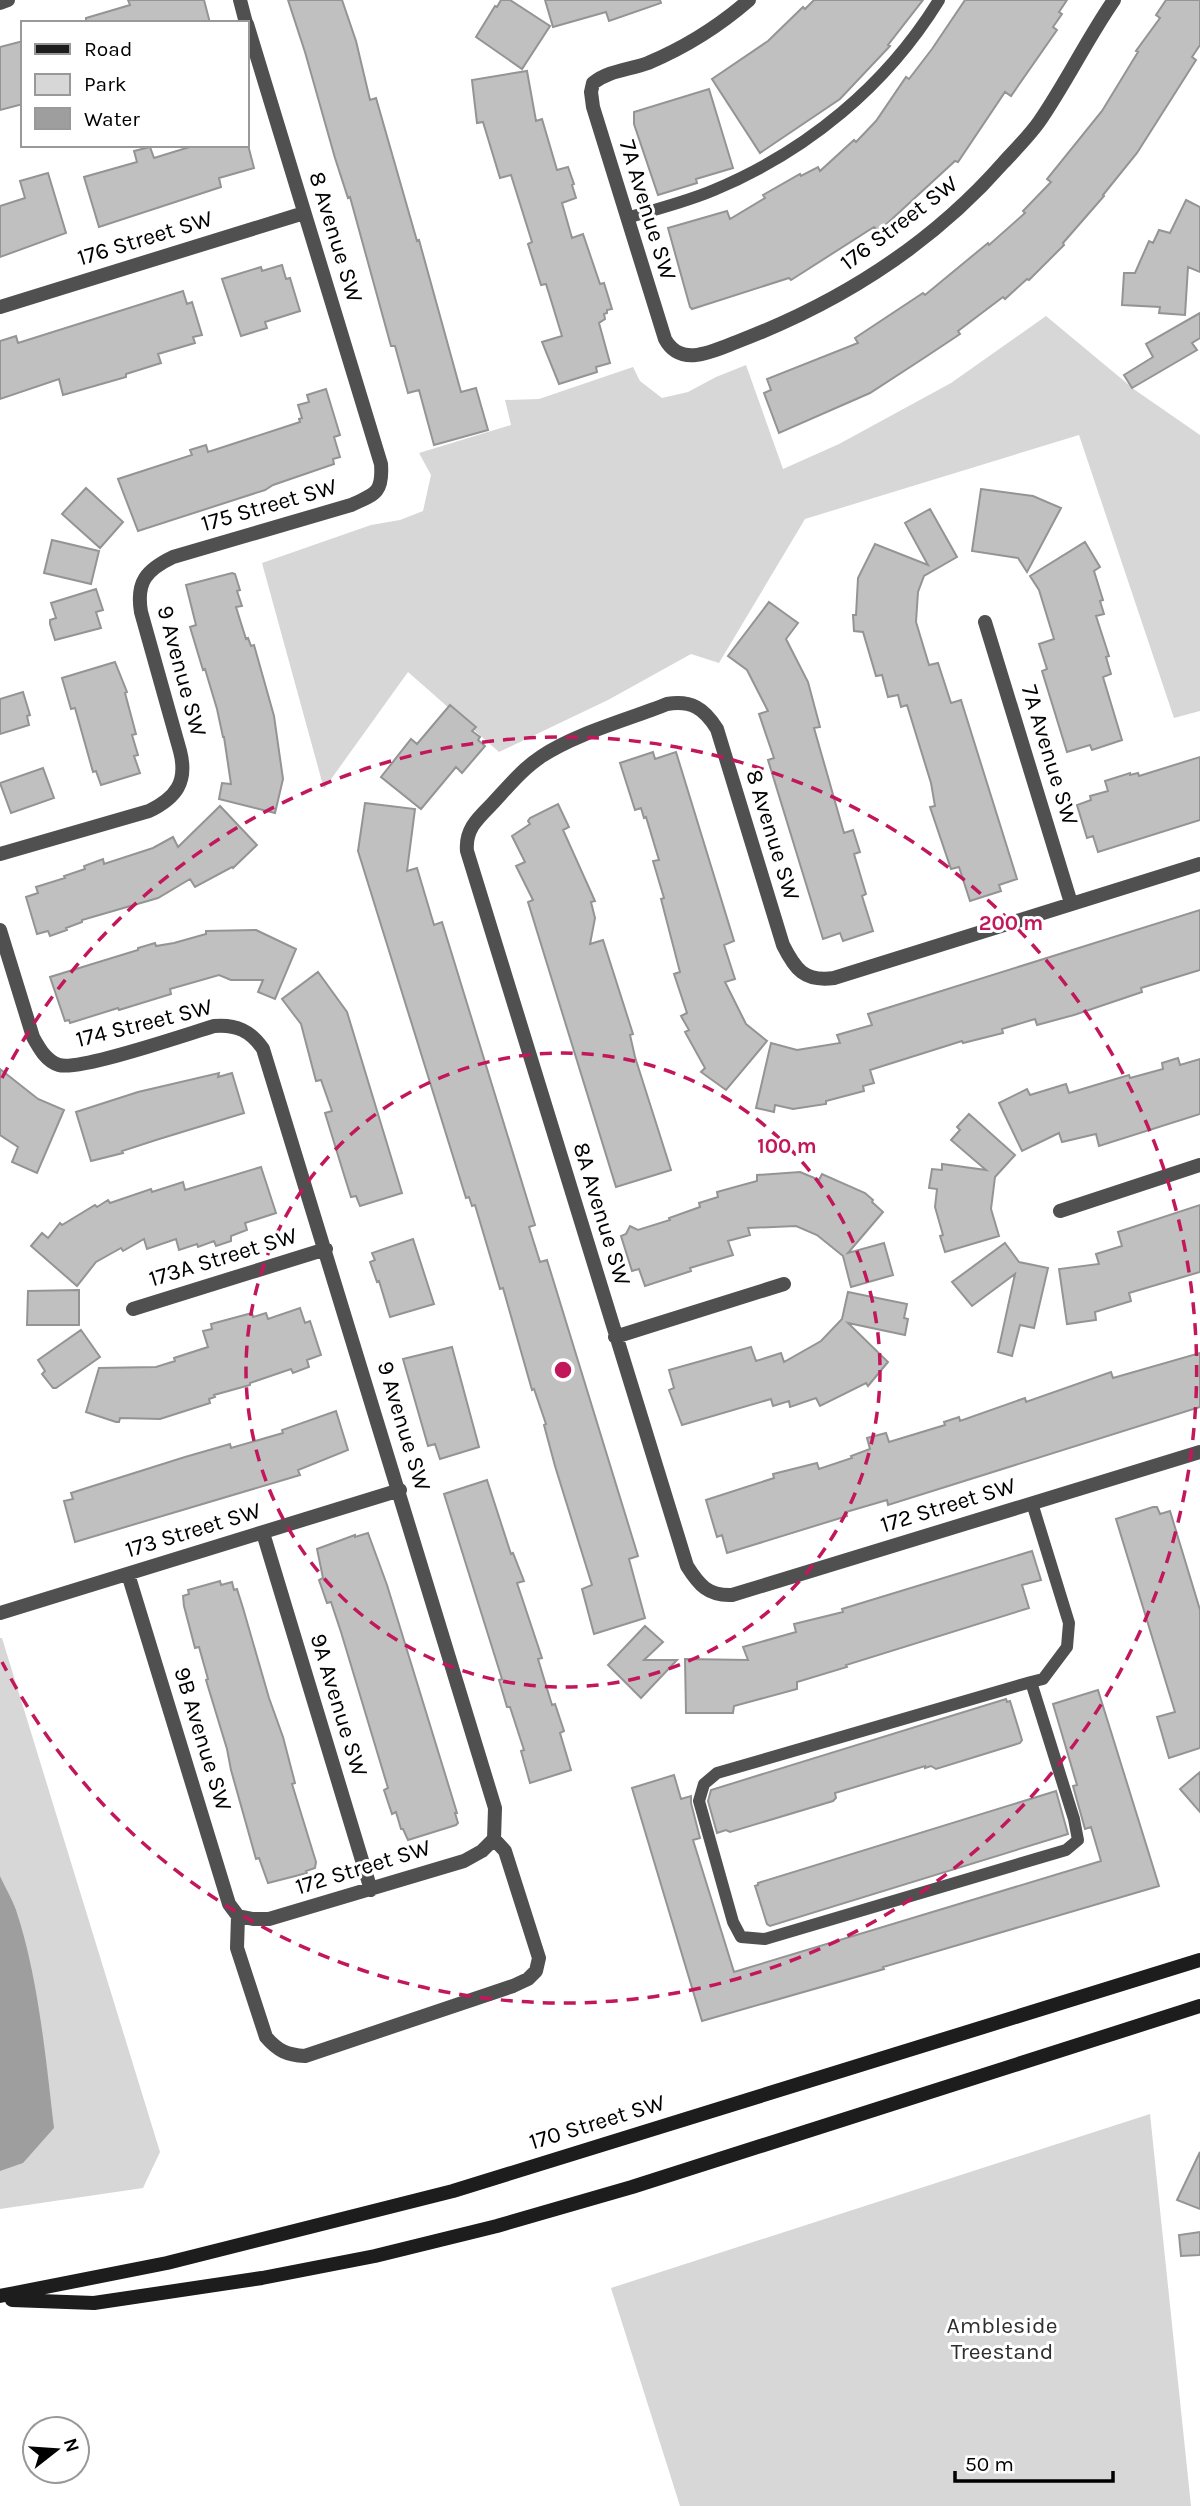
<svg xmlns="http://www.w3.org/2000/svg" width="1200" height="2506" font-family="Karla,sans-serif">
<rect width="100%" height="100%" fill="#fff"/>
<!-- green -->
<path fill="#d7d7d7" d="M1046,316L1135,390L1200,435V711L1174,718L1079,435L805,519L719,663L691,654L608,700L499,752L408,672L324,789L262,563L371,525L400,520L423,511L431,475L419,453L511,425L505,400L539,399L633,367L640,381L662,398L688,392L716,377L746,365L783,469L839,444L951,383Z
M0,1638H2L160,2152L143,2188L0,2209Z
M1150,2114L1191,2506H680L611,2288Z"/>
<!-- water -->
<path fill="#9e9e9e" d="M0,1876C5,1887 12,1899 16,1910C38,1975 46,2060 54,2128L23,2163L0,2171Z"/>
<!-- building -->
<path fill="#c0c0c0" stroke="#949494" stroke-width="2" d="M128,0H204L210,23H86V18L130,5Z
M288,0H342L356,41L370,100L376,98L417,241L419,240L461,392L476,388L488,430L434,445L419,390L408,393L395,346H391L350,197L348,198L335,158L305,52Z
M501,0H510L550,26L522,69L476,37L495,6L497,7Z
M545,0H660L661,3L609,21L606,12L553,27Z
M814,0H923L888,45L890,46L840,99L760,153L712,79L768,41L803,7L805,9Z
M965,0H1067L1059,12L1062,14L1053,27L1057,30L1011,96L1005,92L958,162L955,161L879,231L874,227L791,280L789,278L692,309L690,307L668,228L727,211L730,219L765,198L763,195L800,174L801,176L818,167L820,171L854,140L856,142L876,121L906,77L909,79L932,49Z
M1166,0H1200V45L1192,57L1196,60L1137,153L1103,195L1104,196L1063,243L1064,245L1029,280L1027,279L1005,299L1003,297L958,331L960,334L927,356L870,393L779,433L764,393L771,390L767,379L858,343L855,338L923,293L925,295L988,243L989,245L1025,213L1023,211L1051,182L1047,179L1102,111L1138,52L1136,51L1160,18L1156,15Z
M23,41V104L0,110V47Z
M527,71L536,121L542,119L557,170L568,167L574,184L572,185L576,198L562,203L572,238L583,234L600,284L604,283L612,309L607,310V313L604,314L605,319L599,323L610,363L596,367L597,372L559,384L542,342L562,336L546,284L541,285L535,266L528,244L532,242L511,175L500,178L483,122L477,123L472,80Z
M709,89L733,168L696,179L697,183L658,195L634,124V112Z
M196,145H248L254,168L219,178L221,187L99,227L84,177L137,162L134,151L150,147L154,158Z
M48,173L66,233L0,257V206L25,198L20,181Z
M1186,200L1200,207V272L1188,267L1185,315L1159,313L1160,307L1122,305L1124,273H1135L1149,241L1153,243L1159,230L1170,233Z
M282,265L286,279L290,278L300,311L265,322L267,328L241,336L222,279L261,267L262,271Z
M183,291L187,304L192,302L202,335L193,337L195,343L158,354L161,363L126,374V377L63,395L59,379L0,399V341L16,336L18,343Z
M1200,313V338L1192,343L1197,350L1132,388L1124,375L1153,357L1146,344Z
M326,389L340,435L334,437L340,457L333,459L334,464L273,485L265,490L138,531L118,479L192,455L190,450L206,445L208,452L300,422L299,419L302,418L298,405L309,402L307,395Z
M86,488L123,522L100,548L62,514Z
M981,489L1033,496L1061,508L1027,572L1018,558L972,551Z
M930,509L957,557L924,576L918,592L916,622L929,665L938,663L951,703L961,700L1017,879L999,885L1001,891L970,901L959,867L951,869L930,807L935,806L931,783L907,705L901,707L898,695L888,697L882,675L876,676L863,632L854,631L853,615H856L858,578L875,544L928,565L905,523Z
M52,540L99,551L91,584L44,573Z
M1085,542L1100,567L1094,571L1103,600L1100,601L1104,614L1096,616L1109,656L1106,657L1111,674L1103,677L1122,740L1092,750L1090,745L1067,752L1042,671L1047,669L1039,644L1054,639L1039,590L1030,576Z
M232,573L235,574L240,590L237,591L242,606L236,607L246,639L248,638L251,646L254,645L274,716L283,779L275,813L219,799L222,783L231,784L224,737H223L217,709L205,669L203,670L190,627L196,625L186,585Z
M96,589L103,610L96,612L101,628L55,640L50,624V620L56,618L51,603Z
M769,602L798,623L786,639L808,682L820,727L814,728L844,833L853,830L860,852L854,854L866,894L862,896L873,931L843,941L840,933L823,939L768,760L774,758L759,714L768,711L747,670L728,656Z
M115,662L127,692L125,693L136,734L132,735L138,755L134,756L140,773L101,785L96,771L93,772L75,708L71,709L62,678Z
M23,692L30,715L27,716L29,725L0,734V699Z
M450,705L476,727L472,731L480,737L478,740L485,746L462,773L456,767L421,809L381,777L411,739L417,744Z
M653,752L655,759L676,752L734,941L724,945L735,979L725,982L746,1024L767,1041L726,1090L701,1072L705,1068L685,1032L689,1030L681,1016L687,1013L674,974L680,972L661,899L664,898L653,861L659,860L646,817L644,818L641,808L635,810L620,763Z
M1200,757V820L1098,852L1093,836L1087,838L1077,805L1091,800L1090,796L1108,791L1105,781L1130,773V775L1138,773L1139,776Z
M43,768L54,798L11,813L0,783Z
M365,803L415,809L407,871L417,868L434,925L442,922L535,1225L529,1227L540,1262L547,1260L638,1556L629,1559L645,1618L594,1634L582,1589L592,1585L555,1466L544,1425L546,1424L534,1389L532,1390L503,1288L500,1289L475,1205L472,1206L469,1197L466,1198L358,851Z
M558,804L569,827L563,830L595,901L591,902L595,918L590,944L603,940L633,1034L630,1035L635,1057L671,1170L616,1187L528,902L533,900L516,866L525,862L512,836L530,824L528,821L530,818Z
M220,806L257,845L233,868L232,867L195,887L190,879L158,898L82,920V922L66,928L67,930L50,936L48,931L37,934L26,897L38,893L36,887L65,878L64,876L85,869L84,866L103,859L104,864L153,848L173,837L178,847Z
M1200,910V970L1141,988L1142,992L1074,1015L1037,1025L1035,1019L1002,1029L1003,1033L963,1043L962,1041L870,1070L874,1083L863,1086L864,1091L826,1101V1104L793,1109L775,1105L774,1112L756,1108L771,1043L797,1050L840,1043L837,1035L872,1025L868,1014Z
M256,930L296,949L275,999L258,992L263,980H231L219,975L170,989L171,994L119,1010L118,1008L70,1023L69,1020L65,1021L50,977L138,950V948L155,943L156,946L174,943L206,934V931Z
M318,972L347,1012L402,1193L360,1206L356,1196L351,1197L345,1178L325,1113L332,1111L321,1080L316,1081L301,1024L282,999Z
M1178,1058L1180,1065L1200,1059V1114L1099,1146L1096,1134L1062,1142L1059,1133L1022,1151L999,1103L1027,1089L1030,1095L1066,1084L1069,1093L1129,1075L1130,1078L1163,1069L1162,1063Z
M0,1069L38,1099L64,1110L37,1173L12,1162L18,1147L0,1135Z
M219,1073L218,1077L232,1073L244,1113L156,1140L122,1151L123,1153L91,1161L76,1112L138,1092Z
M969,1114L1015,1155L995,1177L991,1209L999,1236L945,1252L940,1236L943,1235L935,1207L937,1189L929,1188L932,1169L942,1170V1164L986,1170L951,1140L960,1130L957,1127Z
M261,1167L276,1213L245,1223L247,1230L231,1236V1241L216,1246L214,1241L198,1247L197,1244L179,1250L176,1239L147,1249L144,1239L123,1251L121,1248L96,1262L77,1286L31,1246L42,1233L48,1238L60,1223L62,1225L95,1205L97,1207L108,1200L110,1203L151,1189L152,1192L183,1182L185,1190Z
M800,1172L819,1180L822,1174L865,1193L873,1200L872,1202L883,1212L848,1253L884,1243L893,1275L851,1287L843,1256L817,1235L796,1226L748,1228L750,1235L728,1241L733,1255L690,1268L691,1271L645,1286L639,1269L632,1271L621,1236L626,1234L630,1226L638,1230L670,1220L669,1218L700,1207L699,1203L718,1197L717,1192L757,1181V1175Z
M1200,1205V1272L1129,1293L1131,1301L1095,1312L1096,1320L1067,1324L1059,1269L1099,1264L1096,1254L1122,1246L1118,1232Z
M413,1239L434,1304L390,1317L379,1281L377,1282L370,1262L375,1260L372,1253Z
M1005,1243L1019,1262L1048,1268L1034,1328L1020,1325L1012,1356L998,1352L1015,1274L972,1306L952,1282Z
M79,1290V1325H27L28,1291Z
M848,1292L907,1304L904,1318L908,1319L905,1335L848,1323L888,1362L868,1386L866,1383L820,1406L816,1398L790,1407L789,1401L773,1406L771,1399L682,1425L669,1390L674,1388L669,1370L751,1347L756,1361L781,1353L784,1362L821,1341L842,1319Z
M300,1308L305,1323L310,1321L321,1355L307,1360L309,1367L293,1373L291,1369L250,1383V1385L214,1395L215,1397L209,1399L210,1403L160,1419L120,1418L119,1422H116L86,1412L99,1368L156,1367L175,1361L174,1358L208,1347L203,1331L212,1329L211,1324L252,1313L253,1317L266,1313L268,1319Z
M81,1330L100,1357L56,1388H53L42,1374L45,1371L38,1360Z
M452,1347L479,1447L440,1459L435,1444L428,1446L403,1359Z
M1200,1353V1407L888,1505L887,1500L846,1512L847,1516L727,1553L722,1535L717,1537L706,1500L774,1478L773,1474L817,1463L819,1469L852,1458L851,1456L870,1449L867,1438L886,1433L889,1442L945,1425L944,1422L959,1417L960,1421L1025,1398L1026,1402L1111,1372L1113,1378Z
M336,1411L348,1450L298,1470L300,1475L75,1542L64,1501L73,1499L71,1493L185,1457L230,1444L231,1448L283,1433L282,1430Z
M487,1480L511,1554L513,1553L524,1581L517,1583L542,1658L538,1659L552,1705L555,1704L564,1731L560,1733L571,1770L530,1783L521,1751L524,1750L510,1707H507L499,1680L502,1679L444,1494Z
M1153,1507H1157L1160,1514L1170,1511L1200,1610V1748L1169,1758L1157,1717L1175,1712L1116,1519Z
M368,1533L387,1585L457,1813H455L458,1823L456,1825L408,1840L403,1829H401L396,1812L392,1814L384,1790L388,1788L341,1632L331,1602L327,1603L319,1580L323,1578L317,1549L355,1535V1537Z
M1032,1551L1041,1580L1022,1585L1029,1608L846,1665L847,1667L797,1682V1689L734,1706L733,1713H686L685,1659L748,1660L743,1647L796,1632L794,1624L843,1612L842,1609Z
M220,1581L221,1585L232,1582L234,1590L237,1589L243,1608L269,1698L283,1737L295,1783L292,1784L316,1862L315,1868L306,1871L307,1873L268,1883L259,1858L256,1859L231,1770L227,1749L206,1680L208,1679L199,1647L195,1648L184,1606L183,1596L189,1594L188,1590Z
M645,1626L663,1642L644,1660H677L641,1698L608,1665Z
M1098,1690L1159,1886L883,1967L884,1969L702,2021L632,1788L674,1775L681,1799L691,1796V1803L700,1838L693,1840L734,1972L1101,1861L1091,1827L1085,1829L1073,1786L1077,1785L1053,1704Z
M1006,1699L1007,1702L1010,1701L1022,1740L1020,1743L936,1769L931,1766L925,1768V1766L835,1793L836,1798L833,1801L730,1832L726,1830L717,1833L708,1801L711,1790Z
M1200,1772V1812L1180,1789Z
M1056,1791L1068,1834L770,1926L767,1924L755,1886L758,1885V1883Z
M1200,2152V2209L1177,2200Z
M1200,2232V2255L1181,2256L1179,2235Z"/>
<g fill="none" stroke-linecap="round" stroke-linejoin="round">
<!-- service -->
<path stroke="#505050" stroke-width="12" d="M627,218C656,209 686,202 714,190C807,151 886,86 939,0
M1031,1682L1074,1819L1078,1840L1066,1850L765,1939L741,1937L733,1922L699,1801L704,1784L717,1773L1031,1682L1043,1679L1067,1647L1069,1623L1032,1503"/>
<!-- minor -->
<path stroke="#505050" stroke-width="14" d="M240,0L246,23
M749,0C718,27 686,47 648,63C629,70 610,70 593,83L591,92L593,107L665,339C681,369 715,350 739,341C841,302 932,244 1004,162C1016,149 1029,136 1039,122C1066,83 1087,39 1114,0
M0,3L8,0
M0,307L304,213
M985,622L1071,903
M0,854L149,811C176,798 188,782 180,751L141,612C136,582 146,570 173,557L351,505C376,494 383,492 381,464L247,24
M1200,864L834,978C804,982 795,969 783,945L717,729C704,708 691,700 667,704C627,720 577,733 542,756C522,769 507,788 491,805C477,819 465,830 467,851L687,1566C699,1585 708,1596 732,1595L1200,1452
M0,930L33,1037C39,1048 46,1061 59,1065C80,1071 187,1034 214,1026C236,1024 251,1031 263,1049L495,1808L494,1839
M1060,1211L1200,1165
M133,1309L326,1249
M615,1337L784,1284
M263,1533L371,1890
M128,1574L229,1904L238,1916
M0,1613L400,1490
M238,1916L237,1948L266,2037C278,2051 287,2055 305,2056L513,1986L528,1979L536,1971L539,1958L505,1851L494,1839
M238,1916L253,1919H269L464,1861L482,1851L494,1839"/>
<!-- secondary -->
<path stroke="#1d1d1d" stroke-width="14" d="M0,2296L167,2263L453,2191L1200,1960
M12,2300L94,2303L262,2278L375,2256L497,2226L632,2187L1200,2006"/>
</g>
<!-- distance rings -->
<g fill="none" stroke="#c2185b" stroke-width="3.5" stroke-dasharray="12 9">
<circle cx="563" cy="1370" r="317"/>
<path d="M2 1078A633 633 0 1 1 2 1662"/>
</g>
<g text-anchor="middle" dominant-baseline="central" stroke-width="6" stroke-linejoin="round" paint-order="stroke">
<!-- street labels -->
<g font-size="23" fill="#000" stroke="#fff">
<text transform="translate(648 210) rotate(73)">7A Avenue SW</text>
<text transform="translate(899 223) rotate(-37)">176 Street SW</text>
<text transform="translate(336 237) rotate(73)">8 Avenue SW</text>
<text transform="translate(145 238) rotate(-17)">176 Street SW</text>
<text transform="translate(269 505) rotate(-16)">175 Street SW</text>
<text transform="translate(182 671) rotate(75)">9 Avenue SW</text>
<text transform="translate(1050 755) rotate(73)">7A Avenue SW</text>
<text transform="translate(773 835) rotate(73)">8 Avenue SW</text>
<text transform="translate(144 1023) rotate(-14)">174 Street SW</text>
<text transform="translate(602 1214) rotate(73)">8A Avenue SW</text>
<text transform="translate(223 1257) rotate(-17)">173A Street SW</text>
<text transform="translate(404 1426) rotate(73)">9 Avenue SW</text>
<text transform="translate(948 1505) rotate(-17)">172 Street SW</text>
<text transform="translate(193 1530) rotate(-17)">173 Street SW</text>
<text transform="translate(339 1705) rotate(73)">9A Avenue SW</text>
<text transform="translate(203 1739) rotate(73)">9B Avenue SW</text>
<text transform="translate(363 1867) rotate(-17)">172 Street SW</text>
<text transform="translate(597 2122) rotate(-17)">170 Street SW</text>
</g>
<!-- park labels -->
<g font-size="23" fill="#2e2e2e" stroke="#fff">
<text x="1002" y="2325">Ambleside<tspan x="1002" dy="26">Treestand</tspan></text>
</g>
</g>
<circle cx="563" cy="1370" r="10" fill="#c2185b" stroke="#fff" stroke-width="3.5"/>
<g font-size="21" text-anchor="middle" font-weight="bold" fill="#c2185b" stroke="#fff" stroke-width="6" stroke-linejoin="round" paint-order="stroke">
<text x="1011" y="930">200 m</text>
<text x="787" y="1153">100 m</text>
</g>
<!-- legend -->
<rect x="21" y="21" width="228" height="126" fill="#ffffff" stroke="#999999" stroke-width="2"/>
<rect x="35" y="44" width="35" height="10" fill="#1d1d1d" stroke="#999999" stroke-width="2"/>
<text x="84" y="56" font-size="21" fill="#000000">Road</text>
<rect x="35" y="74" width="35" height="21" fill="#d7d7d7" stroke="#999999" stroke-width="2"/>
<text x="84" y="91" font-size="21" fill="#000000">Park</text>
<rect x="35" y="108" width="35" height="21" fill="#9e9e9e" stroke="#999999" stroke-width="2"/>
<text x="84" y="126" font-size="21" fill="#000000">Water</text>
<!-- north arrow -->
<g transform="translate(56 2450) rotate(73)"><circle r="33" fill="#ffffff" stroke="#999999" stroke-width="2"/>
<path d="M0-5L12 26L0 18L-12 26Z" fill="#000000"/>
<text y="-10" font-size="19" font-weight="bold" text-anchor="middle" fill="#000000">N</text>
</g>
<!-- scale -->
<path d="M955 2471v10h158v-10" fill="none" stroke="#000000" stroke-width="3.5"/>
<text x="965" y="2471" font-size="21" fill="#000000" stroke="#ffffff" stroke-width="5" paint-order="stroke">50 m</text>
</svg>
